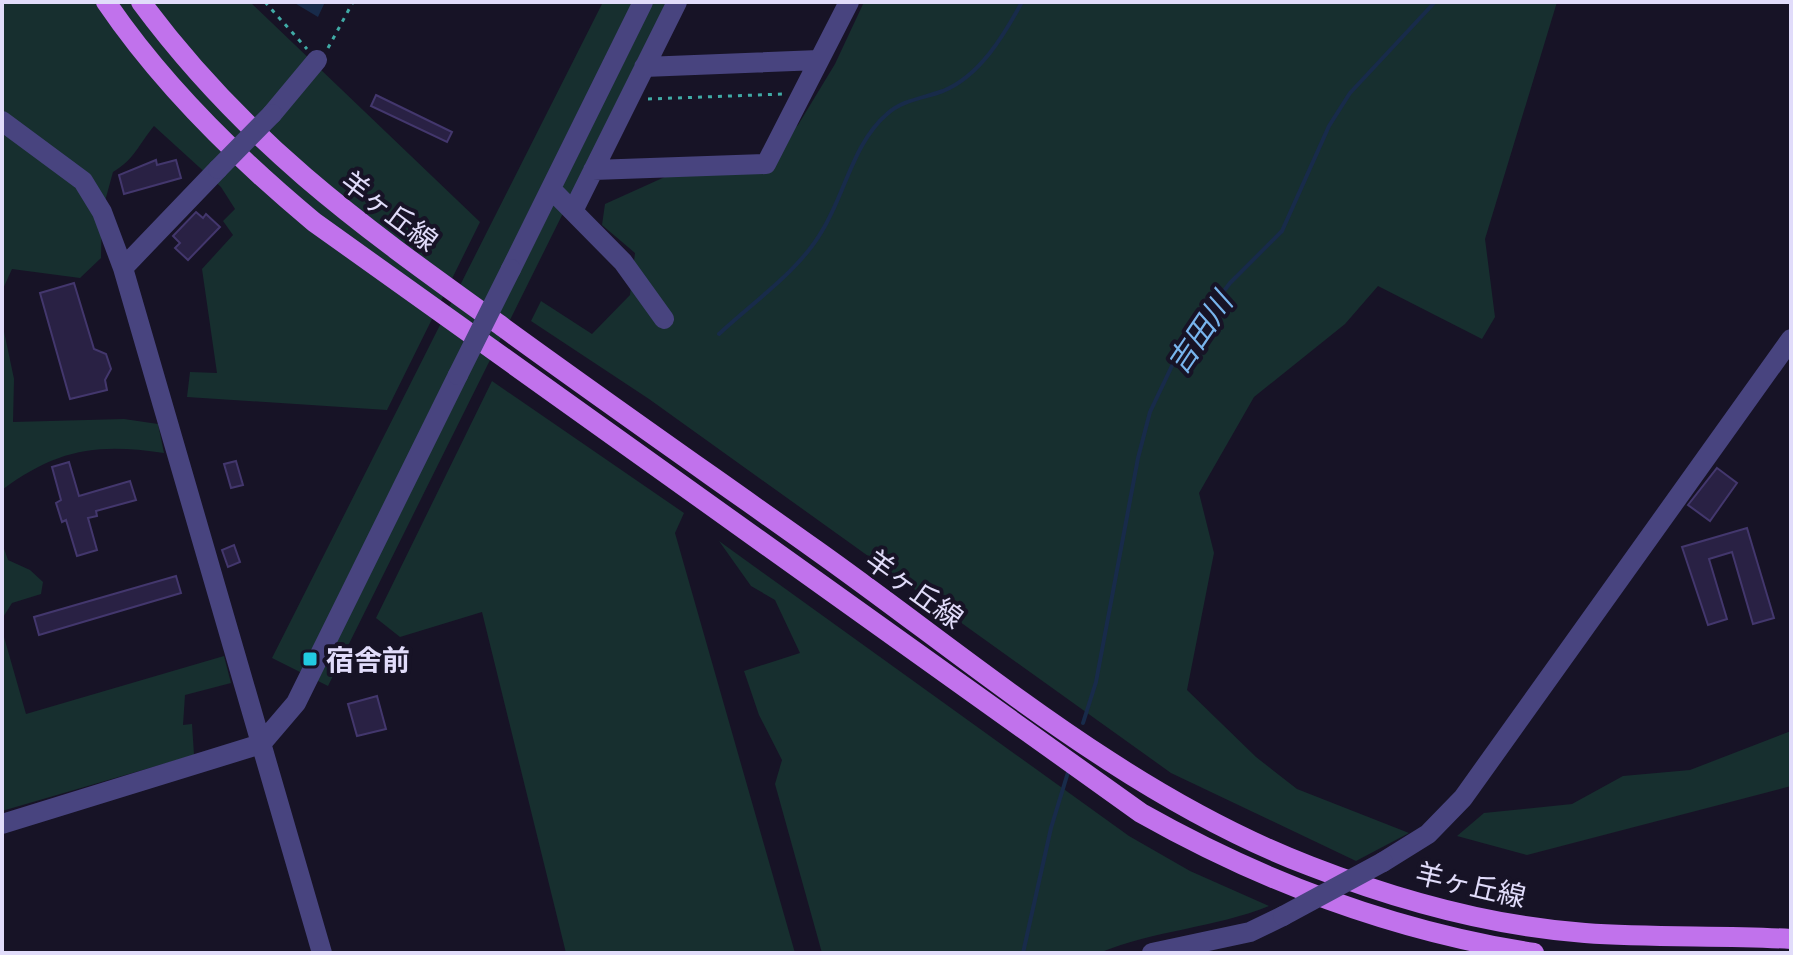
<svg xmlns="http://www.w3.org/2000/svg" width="1793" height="955" font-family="Commissioner,'Noto Sans JP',sans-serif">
<rect width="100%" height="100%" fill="#171326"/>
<!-- green -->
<path fill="#172f2f" d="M2,2H250L480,222L387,410L187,397L190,372L217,373L202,269L233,235L223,221L235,209L221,187L154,126C138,145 135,159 113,172L102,212L101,258L80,278L12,269L2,291Z
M603,2H668L328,686L272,658Z
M864,2H1557L1485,239L1495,317L1482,339L1378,286L1345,324L1254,397L1199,493L1214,553L1187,690L1256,757L1297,789L1409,833L1356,861L1171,773L649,399L531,321L541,301L592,334L630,295L635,253L602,225L605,204L667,176L756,159L798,125L835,64Z
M2,322L14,379L13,422L124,419L158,424L164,453C97,443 57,449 2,490Z
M492,381L684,513L675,533L795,953H566L482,612L400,637L376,618Z
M719,541L1129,836L1190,871L1269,906C1214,928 1155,930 1099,953H822L775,784L782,760L759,715L744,671L800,653L775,600L751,586Z
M2,543L8,560L30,570L43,582L41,594L12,603L2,619Z
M2,630L26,714L224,656L231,683L185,695L183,725L192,724L194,755L2,811Z
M1791,731V786L1527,855L1457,836L1484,813L1572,804L1623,776L1690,770Z"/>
<!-- water -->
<path fill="#182b4a" d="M293,2H325L318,17Z"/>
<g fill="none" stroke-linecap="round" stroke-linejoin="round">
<!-- stream -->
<path stroke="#182b4a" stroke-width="4" d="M719,334C753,302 799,271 822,231C845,194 853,143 887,114C902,100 924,98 943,91C980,76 1004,35 1022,2
M1083,723L1096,682L1138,458L1150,412L1180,349L1230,283L1282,231L1329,126L1350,93L1435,2
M1023,953L1051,828L1069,769"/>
</g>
<!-- building -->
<path fill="#292144" stroke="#43376d" stroke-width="2" d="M376,95L452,132L447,142L371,106Z
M156,160L157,165L176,160L181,178L124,194L119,175Z
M196,212L203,218L206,214L220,227L188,260L175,248L180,243L173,236Z
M74,283L94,349L106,354L111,369L105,380L107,390L70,399L40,293Z
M236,461L243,485L231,488L224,464Z
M69,462L79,496L130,481L136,500L96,511L97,516L88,518L97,550L77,556L66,520L62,522L56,503L61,500L52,467Z
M1717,468L1737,483L1710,521L1688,505Z
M1747,528L1774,618L1753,624L1732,552L1709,559L1727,619L1708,625L1682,547Z
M234,545L240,562L228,567L222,550Z
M176,576L181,593L39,635L34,617Z
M377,696L386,729L357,736L348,704Z"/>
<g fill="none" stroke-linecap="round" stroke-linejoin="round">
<!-- path -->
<path stroke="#40aba6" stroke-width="3" stroke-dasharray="4 6" stroke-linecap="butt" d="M265,2L307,49
M328,48L353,2
M648,99L784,94"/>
<!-- minor -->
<path stroke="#48447f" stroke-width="20" d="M644,67L819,60
M272,114L317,60
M2,121L83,181L102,212L123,268L322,953
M593,170L766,164L849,2
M551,189L623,262L664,319
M574,209L677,2
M123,268L218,169
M511,269L643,2
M2,824L261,744L296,703L458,375
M1383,862L1428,834L1463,798L1791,339
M1152,953L1250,932L1283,916"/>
<!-- major -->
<path stroke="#c172ec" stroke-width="20" d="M106,2C163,86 237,158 314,222L1141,813C1265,883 1393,931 1534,953
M141,2C247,145 362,226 504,328C607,403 712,476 816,550C974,662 1127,796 1310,866C1397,900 1491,926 1585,933C1654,938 1722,935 1791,939"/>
<!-- minor-bridge -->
<path stroke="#48447f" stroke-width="20" d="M218,169L272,114
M458,375L511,269
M1283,916L1383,862"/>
</g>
<!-- markers -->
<rect fill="#22cae1" stroke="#171326" stroke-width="3" x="302" y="651" width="16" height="16" rx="4"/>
<g text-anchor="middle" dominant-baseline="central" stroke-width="8" stroke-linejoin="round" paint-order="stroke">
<!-- street labels -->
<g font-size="28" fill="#e1dcfa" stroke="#171326">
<text transform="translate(390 210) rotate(37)">羊ヶ丘線</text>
<text transform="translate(915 588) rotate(36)">羊ヶ丘線</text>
<text transform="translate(1471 884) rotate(13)">羊ヶ丘線</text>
</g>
<!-- poi labels -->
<g font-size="28" font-weight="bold" fill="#e1dcfa" stroke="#171326" text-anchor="start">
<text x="326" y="659">宿舎前</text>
</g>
<!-- water labels -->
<g font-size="30" font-style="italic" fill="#78b4ed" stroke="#171326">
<text transform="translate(1198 332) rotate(-56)">吉田川</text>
</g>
</g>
<!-- border -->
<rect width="1793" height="955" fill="none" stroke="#e1dcfa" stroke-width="8"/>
</svg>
